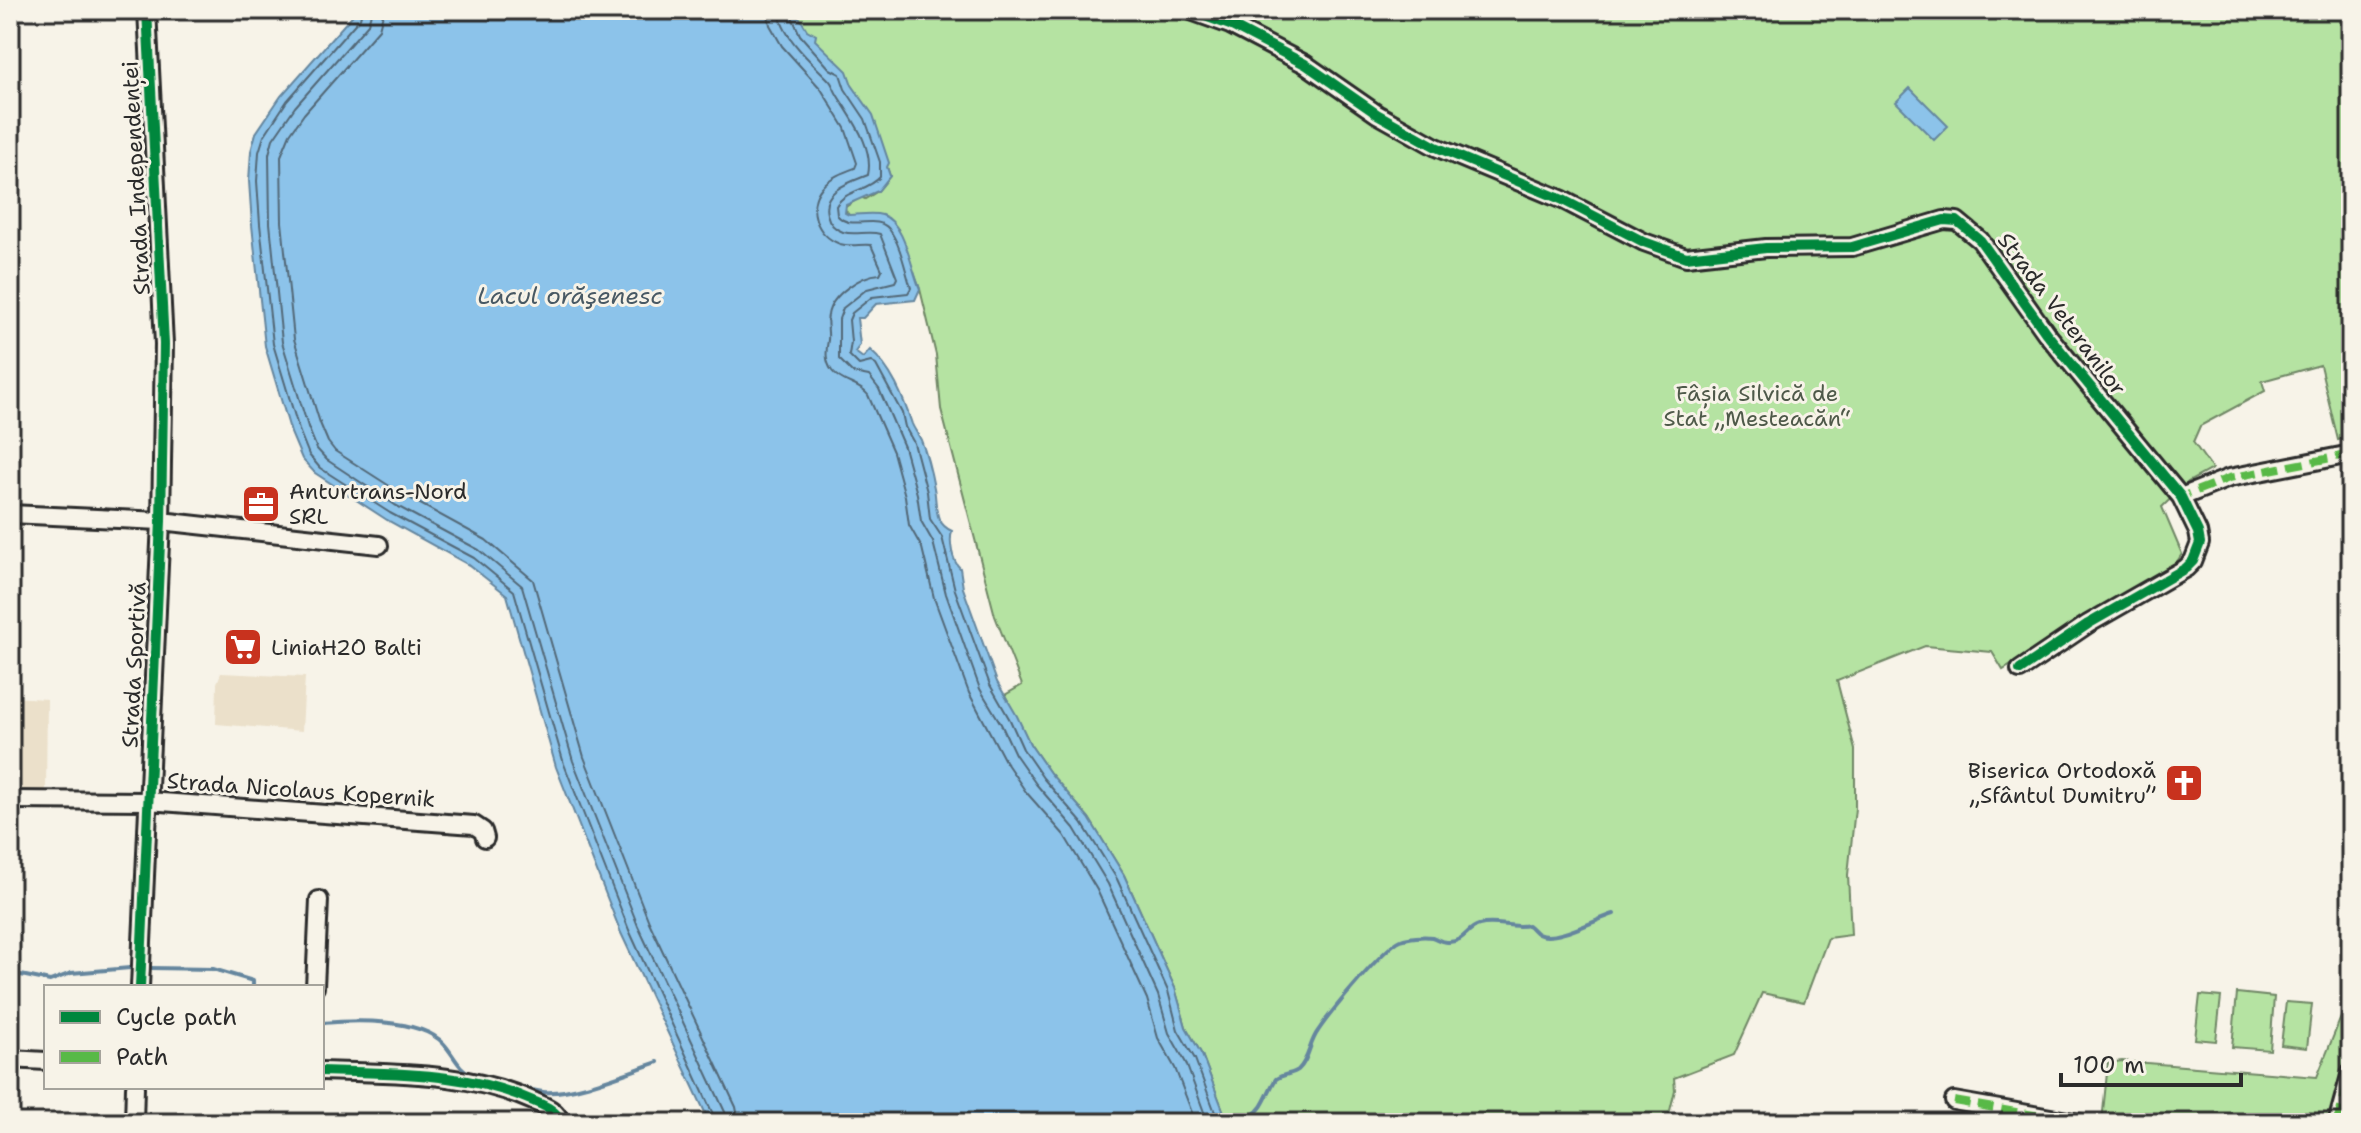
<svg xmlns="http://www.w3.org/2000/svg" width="2361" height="1133" font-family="'Shantell Sans',sans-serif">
<rect width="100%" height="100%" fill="#f7f3e8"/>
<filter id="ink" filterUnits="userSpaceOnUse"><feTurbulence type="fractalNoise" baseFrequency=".0125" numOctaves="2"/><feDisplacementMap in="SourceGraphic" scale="16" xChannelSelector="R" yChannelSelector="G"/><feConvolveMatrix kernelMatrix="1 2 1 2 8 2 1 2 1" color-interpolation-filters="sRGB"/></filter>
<g filter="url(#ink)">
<!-- built -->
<path fill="#ebe0ca" d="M221,673L305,677L302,731L216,724L217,683Z
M10,697L47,699L46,793L10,791Z"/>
<!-- green -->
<path fill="#b5e3a2" stroke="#708766" stroke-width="2" d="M788,10H2351V437L2338,440L2320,365L2262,381L2265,391L2200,426L2193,442L2212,469L2188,482L2162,507L2182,554L2176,563L2003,670L1992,652L1925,646L1837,681L1855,750V808L1848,875L1851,935L1828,938L1804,1002L1762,993L1734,1055L1674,1078L1675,1090L1667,1123H1228L1202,1055L1186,1027L1175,988L1124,875L1089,818L1050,773L1030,744L1005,695L1022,685L995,616L941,409L936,355L920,289L898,229L849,215L844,208L861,197L865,199L878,191L890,176L887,167Z
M2351,992V1115L2348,1123L2102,1122L2108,1063L2122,1061L2317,1077Z
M2237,993L2274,997L2270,1050L2232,1047Z
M2200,995L2221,997L2216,1041L2195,1039Z
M2286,1002L2312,1004L2307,1048L2281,1045Z"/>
<!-- water -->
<path fill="#8cc3ea" stroke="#65869e" stroke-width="2" d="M357,10H795L807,30L816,35L815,40L847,71L852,85L873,115L889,163L887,167L890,176L878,191L846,205L845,213L849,215C859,215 872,212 882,215C905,222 911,269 920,289L915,300L876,304L863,318H857L860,345L855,352L863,358L870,350C892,369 903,397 912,424C914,429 918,434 921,440C927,455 931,472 934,488C936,498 935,509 939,519C942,525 945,528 952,531C949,541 952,561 960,568L963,588L997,682L1017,716L1030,744L1050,773L1089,818L1124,875L1175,988L1186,1027L1202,1055L1228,1123H710L621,933L556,767L507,595L469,565L387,520L315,473L302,459L291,433L265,346L252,225L249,181L251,151L256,133L281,96Z
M1910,88L1948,126L1934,140L1896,102Z"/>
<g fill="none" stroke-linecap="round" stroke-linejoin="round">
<!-- shore -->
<path stroke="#526877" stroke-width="2" d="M362,10L360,18L287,101L264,136L259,152L257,181L260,224L273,344L299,430L309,455L320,468L390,513L474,558L514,591L564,764L629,930L717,1123
M372,10L368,24L295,107L273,139L269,154L270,223L282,342L308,427L317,449L327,460L395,505L479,550L522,586L573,761L638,926L725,1112L727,1123
M384,10L379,29L304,114L290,134L281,156L282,222L294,339L320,423L328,442L335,451L402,494L486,540L533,580L584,757L649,922L736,1107L739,1123
M767,10L770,25L782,46L821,89L845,128L857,163L855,168C844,172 830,177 822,187C806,206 816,236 840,244C850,247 861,244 871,245L882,270L880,274C861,275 831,295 828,315C826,323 829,332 828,340C826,351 825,361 832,371C842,384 859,383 868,395L893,452L905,496L909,525L922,548L934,598L969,693L1005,761L1026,792L1064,835L1097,890L1147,999L1158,1038L1175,1068L1196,1123
M779,10C780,35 812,63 829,80C833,84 834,90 838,96C852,119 874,147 868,175C851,182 821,190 827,214C829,223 834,229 843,232C855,236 868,230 880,234L897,278L895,282L867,289L843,308L839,319V359L853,373L869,376L879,389L904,447L917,494L921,521L933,542L946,594L980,689L1001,724L1015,754L1036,784L1074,828L1108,884L1158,995L1169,1033L1186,1063L1208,1123
M789,10L800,35L830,69L840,74L845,89L865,119L880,162V177C868,191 845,190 836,206L837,215C851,232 876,213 889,229C901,245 905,270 911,288L908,293L872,297L852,313L849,320L851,342L849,355L859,365L871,362L876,365L902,413L905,427L914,443L927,492L930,519L942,537L955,590L990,685L1010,720L1023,749L1043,778L1082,823L1117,879L1168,991L1178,1030L1195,1059L1219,1123"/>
<!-- stream -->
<path stroke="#65869e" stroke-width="4" d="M151,968L213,969L253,981V987
M10,976L21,975L50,981L71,973L130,968
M322,1023C354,1020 419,1018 443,1043C453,1053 458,1069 471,1074
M488,1078C506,1081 524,1090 543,1092C573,1095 628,1072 658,1062
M1251,1116C1265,1108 1267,1092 1276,1079C1283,1074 1293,1074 1298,1070C1309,1060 1309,1043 1318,1031C1330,1013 1384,947 1401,940C1409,937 1423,936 1432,937C1438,939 1441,943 1449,942C1465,941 1466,929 1479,925C1496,920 1512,929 1528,925C1532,928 1534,932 1538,934C1555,943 1596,919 1614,914
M1227,1120L1243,1119"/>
<!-- minor casing -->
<g stroke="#2b2b2b" stroke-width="22">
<path id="minor" d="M1188,10L1230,25L1305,64L1377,114L1436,147L1563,200L1644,242L1686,257L1766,248L1852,247L1944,220L1957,221L1980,240L2046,333L2181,497L2198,532L2200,543L2193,561L2186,568L2088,624L2020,670
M2181,497L2229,478L2351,454
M10,514L161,521L379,545
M10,800L148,801L474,825L483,831L485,838
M140,987L161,521L164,344L147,10
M315,987L319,900
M10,1059L46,1061
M322,1071C393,1074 467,1071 533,1101C545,1106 557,1110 561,1123
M1954,1101L2079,1123
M134,1123L135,1087
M2337,1123L2351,1072"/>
</g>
<!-- minor -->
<use href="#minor" stroke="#f7f3e8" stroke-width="16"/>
<!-- quiet -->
<path stroke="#58b947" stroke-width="8" stroke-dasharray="16 8" stroke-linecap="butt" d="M2185,503L2181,497L2229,478L2351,454
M1954,1101L2079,1123
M2337,1123L2351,1072"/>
<!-- cycleway casing -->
<g stroke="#f7f3e8" stroke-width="15">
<path id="cycleway" d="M1188,10L1230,25L1305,64L1377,114L1436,147L1563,200L1644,242L1686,257L1766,248L1852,247L1944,220L1957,221L1980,240L2046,333L2181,497L2198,532L2200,543L2193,561L2186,568L2088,624L2020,670
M140,987L161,521L164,344L147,10
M322,1071C393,1074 467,1071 533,1101C545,1106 557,1110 561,1123"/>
</g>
<!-- cycleway -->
<use href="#cycleway" stroke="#00873e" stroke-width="10"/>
</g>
</g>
<!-- icons -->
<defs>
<g id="office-square" transform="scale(2)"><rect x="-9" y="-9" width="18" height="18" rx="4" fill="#c8321e" stroke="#f7f3e8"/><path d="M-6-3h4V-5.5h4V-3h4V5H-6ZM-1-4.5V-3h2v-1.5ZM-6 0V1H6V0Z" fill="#fff"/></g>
<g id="supermarket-square" transform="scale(2)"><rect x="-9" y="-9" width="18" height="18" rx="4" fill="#c8321e" stroke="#f7f3e8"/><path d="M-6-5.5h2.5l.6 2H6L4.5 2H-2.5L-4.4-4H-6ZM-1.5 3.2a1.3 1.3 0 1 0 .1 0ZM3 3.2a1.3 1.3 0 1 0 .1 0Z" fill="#fff"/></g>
<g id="church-square" transform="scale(2)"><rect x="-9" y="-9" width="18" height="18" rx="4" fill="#c8321e" stroke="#f7f3e8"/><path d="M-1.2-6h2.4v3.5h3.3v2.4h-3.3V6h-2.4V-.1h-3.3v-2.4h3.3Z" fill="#fff"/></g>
</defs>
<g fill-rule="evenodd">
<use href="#office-square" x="261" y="504"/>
<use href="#supermarket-square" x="243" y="647"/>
<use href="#church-square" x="2184" y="783"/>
</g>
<g text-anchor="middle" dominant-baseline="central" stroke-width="6" stroke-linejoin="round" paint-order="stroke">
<!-- street labels -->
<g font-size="22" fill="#2b2b2b" stroke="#f7f3e8">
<text transform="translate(136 178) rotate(-93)">Strada Independenței</text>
<text transform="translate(2062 314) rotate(53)">Strada Veteranilor</text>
<text transform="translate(134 665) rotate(-87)">Strada Sportivă</text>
<text transform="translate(301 790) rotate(4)">Strada Nicolaus Kopernik</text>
</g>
<!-- park labels -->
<g font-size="22" fill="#4e5949" stroke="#f7f3e8">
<text x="1757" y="393">Fâșia Silvică de<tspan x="1757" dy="25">Stat „Mesteacăn“</tspan></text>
</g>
<!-- poi labels -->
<g font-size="22" fill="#2b2b2b" stroke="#f7f3e8" text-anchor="start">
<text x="289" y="491">Anturtrans-Nord<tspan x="289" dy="25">SRL</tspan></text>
<text x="271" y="647">LiniaH2O Balti</text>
<text x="2156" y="770" text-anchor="end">Biserica Ortodoxă<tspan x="2156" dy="25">„Sfântul Dumitru”</tspan></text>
</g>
<!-- water labels -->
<g font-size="24" font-style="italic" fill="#485964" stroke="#f7f3e8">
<text x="570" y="296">Lacul orăşenesc</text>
</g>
</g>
<!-- margin -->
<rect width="2361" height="1133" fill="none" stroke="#f7f3e8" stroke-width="40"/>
<rect x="20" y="20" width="2321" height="1093" fill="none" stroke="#2b2b2b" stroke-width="3" filter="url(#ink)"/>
<!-- legend -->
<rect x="44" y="985" width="280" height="104" fill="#f7f3e8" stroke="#a5a39c" stroke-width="2"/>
<rect x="60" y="1011" width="40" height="12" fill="#00873e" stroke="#a5a39c" stroke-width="2"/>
<text x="116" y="1025" font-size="24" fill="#2b2b2b">Cycle path</text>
<rect x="60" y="1051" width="40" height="12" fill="#58b947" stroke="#a5a39c" stroke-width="2"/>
<text x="116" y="1065" font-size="24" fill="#2b2b2b">Path</text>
<!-- scale -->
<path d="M2061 1073v12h180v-12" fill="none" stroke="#2b2b2b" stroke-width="4"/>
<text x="2073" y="1073" font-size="24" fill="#2b2b2b" stroke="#f7f3e8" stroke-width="6" paint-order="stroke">100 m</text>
</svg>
